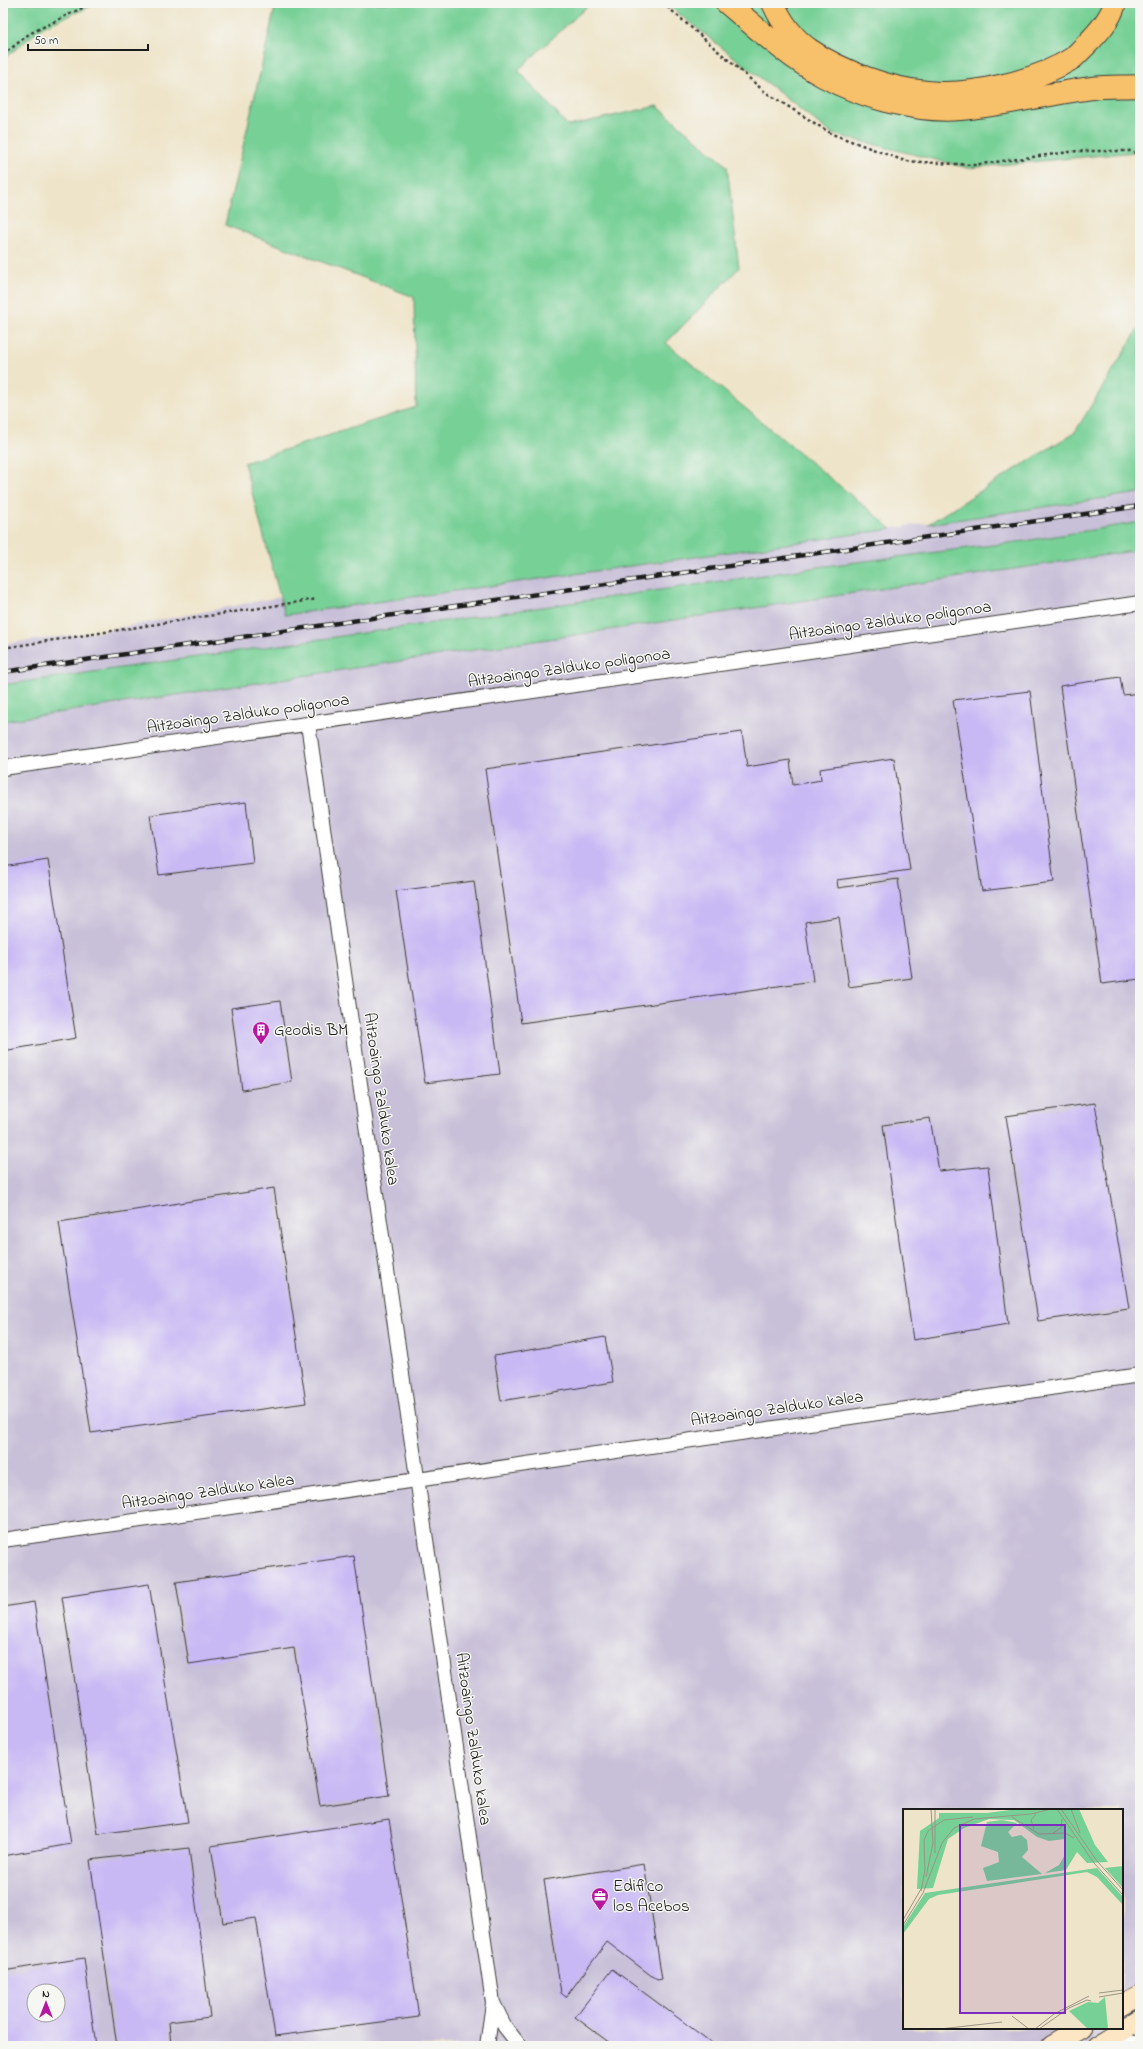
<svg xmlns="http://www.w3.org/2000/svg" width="1143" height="2049" font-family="'Indie Flower',sans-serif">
<rect width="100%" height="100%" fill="#f6f6f2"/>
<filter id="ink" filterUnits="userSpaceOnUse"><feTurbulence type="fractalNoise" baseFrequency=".025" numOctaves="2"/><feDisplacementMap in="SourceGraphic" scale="8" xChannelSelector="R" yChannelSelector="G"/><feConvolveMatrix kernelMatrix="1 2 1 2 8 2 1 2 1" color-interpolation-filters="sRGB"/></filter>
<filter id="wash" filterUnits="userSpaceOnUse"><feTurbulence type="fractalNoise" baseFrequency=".012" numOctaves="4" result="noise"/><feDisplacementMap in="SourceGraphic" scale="16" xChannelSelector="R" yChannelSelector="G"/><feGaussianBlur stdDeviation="0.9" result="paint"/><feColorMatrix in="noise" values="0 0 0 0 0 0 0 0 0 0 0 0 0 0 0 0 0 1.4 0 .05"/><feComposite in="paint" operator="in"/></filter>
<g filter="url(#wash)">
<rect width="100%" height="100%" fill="#eee4c9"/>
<!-- industrial -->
<path fill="#c8bfd8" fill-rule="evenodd" d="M1140,493V522L1025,541L833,565L3,685V644L98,632L280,597L285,615Z
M1140,550V2046H3V721ZM904,1810H1122V2028H904ZM34,1991H58V2015H34Z"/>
<!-- green -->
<path fill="#77d096" stroke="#4a7659" d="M3,3H98L43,27L3,59Z
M276,3H591L518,70L568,126L657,106L727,166L739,268L666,343L892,529L285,615L244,463L416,407L414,297L225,225Z
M665,3H1140V161L1135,152L968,168L832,134Z
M1140,326V493L928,524L1075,432Z
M1140,522V550L3,721V685L833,565L1025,541Z"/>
<g id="blocks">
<!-- building -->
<path fill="#c8b8f4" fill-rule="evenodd" d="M1120,677L1123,695L1140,693V979L1102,984L1060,686Z
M1030,691L1054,882L982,891L953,700Z
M742,732L747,767L790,760L793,785L821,780L820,769L894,758L910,870L837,880L838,888L898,879L912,978L849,987L839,917L805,922L813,981L521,1023L485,769Z
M246,802L253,863L159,875L150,815Z
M48,860L76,1038L3,1051V867Z
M474,881L500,1074L425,1083L396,891Z
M280,1001L292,1082L242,1090L231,1008Z
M1095,1103L1129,1308L1038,1321L1006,1116Z
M930,1118L939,1171L988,1166L1008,1324L913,1340L883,1125Z
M274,1188L306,1403L91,1433L59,1222Z
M605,1337L613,1382L501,1401L494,1356Z
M354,1556L389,1796L320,1806L294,1648L189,1664L176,1582Z
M149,1584L188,1822L98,1834L62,1597Z
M34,1602L71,1844L3,1856V1607Z
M389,1819L419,2017L275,2036L256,1918L223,1923L211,1846Z
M189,1848L210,2017L169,2022L171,2046H117L90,1860Z
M644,1864L662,1979L657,1980L607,1942L566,1997L561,1993L544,1880Z
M84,1958L96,2046H3V1971ZM34,1991H58V2015H34Z
M612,1969L716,2046H614L575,2017Z"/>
</g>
</g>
<g filter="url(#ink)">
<use href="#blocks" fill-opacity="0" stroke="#3c3a36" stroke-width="1"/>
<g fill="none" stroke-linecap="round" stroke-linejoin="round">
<!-- street casing -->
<g stroke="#3c3a36" stroke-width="16">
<path id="street" d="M308,724L493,2003L487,2046
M3,768L1140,603
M3,1540L1140,1375
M493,2003L505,2027L520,2046
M1103,2043L1140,2044"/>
</g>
<!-- secondary casing -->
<g stroke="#3c3a36" stroke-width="22">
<path id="secondary" d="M1122,2005L1140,1995
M1051,2046L1082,2028
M1098,2046L1140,2020"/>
</g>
<!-- highway casing -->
<g stroke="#3c3a36" stroke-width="24">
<path id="highway" d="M727,3C757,28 788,57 823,76C861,97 917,113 960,109C1005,105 1047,94 1092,88C1107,86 1124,87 1140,86
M773,3C781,21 794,39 810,50C841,71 889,89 927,92C969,97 1037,81 1073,58C1077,54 1082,49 1086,45C1097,34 1111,19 1115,3"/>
</g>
<!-- path -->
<path stroke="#3c3a36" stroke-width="2.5" stroke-dasharray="3 3" stroke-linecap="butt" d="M663,3L765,92L832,134L905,161L973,165L1077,151H1130L1140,155
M3,55L29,34L92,3
M3,648L317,599"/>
<!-- street -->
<use href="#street" stroke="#fff" stroke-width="14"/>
<!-- secondary -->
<use href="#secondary" stroke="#fce6c4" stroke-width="20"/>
<!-- highway -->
<use href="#highway" stroke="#f7c06b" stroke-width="22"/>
<!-- rail casing -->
<g stroke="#1c1c1c" stroke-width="4.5">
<path id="rail" d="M3,672L1140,506"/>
</g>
<!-- rail -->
<use href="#rail" stroke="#f6f6f2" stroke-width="3" stroke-dasharray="9" stroke-linecap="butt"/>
</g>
</g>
<!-- icons -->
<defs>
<g id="building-pin" transform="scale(0.9)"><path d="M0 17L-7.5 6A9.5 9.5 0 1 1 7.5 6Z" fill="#b5179e" stroke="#f6f6f2"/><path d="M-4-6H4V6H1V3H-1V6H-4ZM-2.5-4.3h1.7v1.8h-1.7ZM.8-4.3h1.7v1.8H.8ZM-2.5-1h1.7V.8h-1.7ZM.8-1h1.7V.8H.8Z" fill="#fff"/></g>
<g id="office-pin" transform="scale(0.9)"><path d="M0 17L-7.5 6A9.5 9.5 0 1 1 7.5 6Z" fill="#b5179e" stroke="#f6f6f2"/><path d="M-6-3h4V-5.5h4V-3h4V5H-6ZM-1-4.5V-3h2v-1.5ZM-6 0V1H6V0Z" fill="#fff"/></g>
</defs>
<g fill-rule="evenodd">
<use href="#building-pin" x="261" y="1030"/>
<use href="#office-pin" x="600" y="1896"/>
</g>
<g text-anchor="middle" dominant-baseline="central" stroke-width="3" stroke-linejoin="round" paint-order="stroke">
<!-- street labels -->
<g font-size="17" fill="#1c1c1c" stroke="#f6f6f2">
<text transform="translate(890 621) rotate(-8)">Aitzoaingo Zalduko poligonoa</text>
<text transform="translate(569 668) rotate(-8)">Aitzoaingo Zalduko poligonoa</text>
<text transform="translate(248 714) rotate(-8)">Aitzoaingo Zalduko poligonoa</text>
<text transform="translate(381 1099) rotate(82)">Aitzoaingo Zalduko kalea</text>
<text transform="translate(777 1409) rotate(-8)">Aitzoaingo Zalduko kalea</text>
<text transform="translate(208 1492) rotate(-8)">Aitzoaingo Zalduko kalea</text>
<text transform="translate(473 1739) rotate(82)">Aitzoaingo Zalduko kalea</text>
</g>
<!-- poi labels -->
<g font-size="17" fill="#1c1c1c" stroke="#f6f6f2" text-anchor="start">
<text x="274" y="1030">Geodis BM</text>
<text x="613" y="1886">Edifico<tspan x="613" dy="20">los Acebos</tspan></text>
</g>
</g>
<!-- overview -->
<g transform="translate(903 1809)">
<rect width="220" height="220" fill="#eee4c9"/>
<path d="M115,0H176L192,36L205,53L184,54L174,43L163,61L142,64L156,56L163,44L162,30L146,32L134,28L111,11L86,10L61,19L45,30L30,79L14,80L17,22L36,9V4H84ZM99,11L114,14L105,23L109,28L118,26L124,31L125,41L119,48L139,65L84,72L80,59L96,53L95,43L78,37L84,13ZM220,57V79L202,59ZM194,59L220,88V96L194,68L184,63L35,86L26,90L0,125V118L22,84ZM202,188L205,220H185L166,202L185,193L195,194Z" fill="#77d096"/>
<path fill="none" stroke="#9a9484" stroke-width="1" d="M32,0V44M154,0L191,54L220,86M158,0L194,52L220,81M168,0L177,24M109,8L136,25L162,24L171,29M131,20L128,11L133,5M150,24L158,19L159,10M23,68L30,34L28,0M18,82L22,61L21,31L25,22L41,11L70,8M0,111L18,80M0,116L20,84L39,34L51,19L71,10L128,5L148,0M196,184L220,181M196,188L220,184M109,207L126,220M37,220L99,213M132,220L151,205L186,187M136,220L166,199L184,191L188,192"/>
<path fill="#7b2cbf" fill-opacity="0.15" stroke="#7b2cbf" stroke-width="2" d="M57,16H162V204H57Z"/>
<rect width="220" height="220" fill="none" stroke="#1c1c1c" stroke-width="2"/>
</g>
<!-- margin -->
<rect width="1143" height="2049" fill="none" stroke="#f6f6f2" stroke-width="16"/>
<!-- north arrow -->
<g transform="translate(46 2003)"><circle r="19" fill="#f6f6f2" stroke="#9f9f9c"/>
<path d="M0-3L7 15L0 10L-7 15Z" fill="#b5179e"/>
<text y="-6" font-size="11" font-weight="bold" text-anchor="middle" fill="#1c1c1c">N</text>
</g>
<!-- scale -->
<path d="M28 44v6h120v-6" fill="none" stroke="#1c1c1c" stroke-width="2"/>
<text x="34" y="44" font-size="12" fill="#1c1c1c" stroke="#f6f6f2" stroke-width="3" paint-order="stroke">50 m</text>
</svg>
